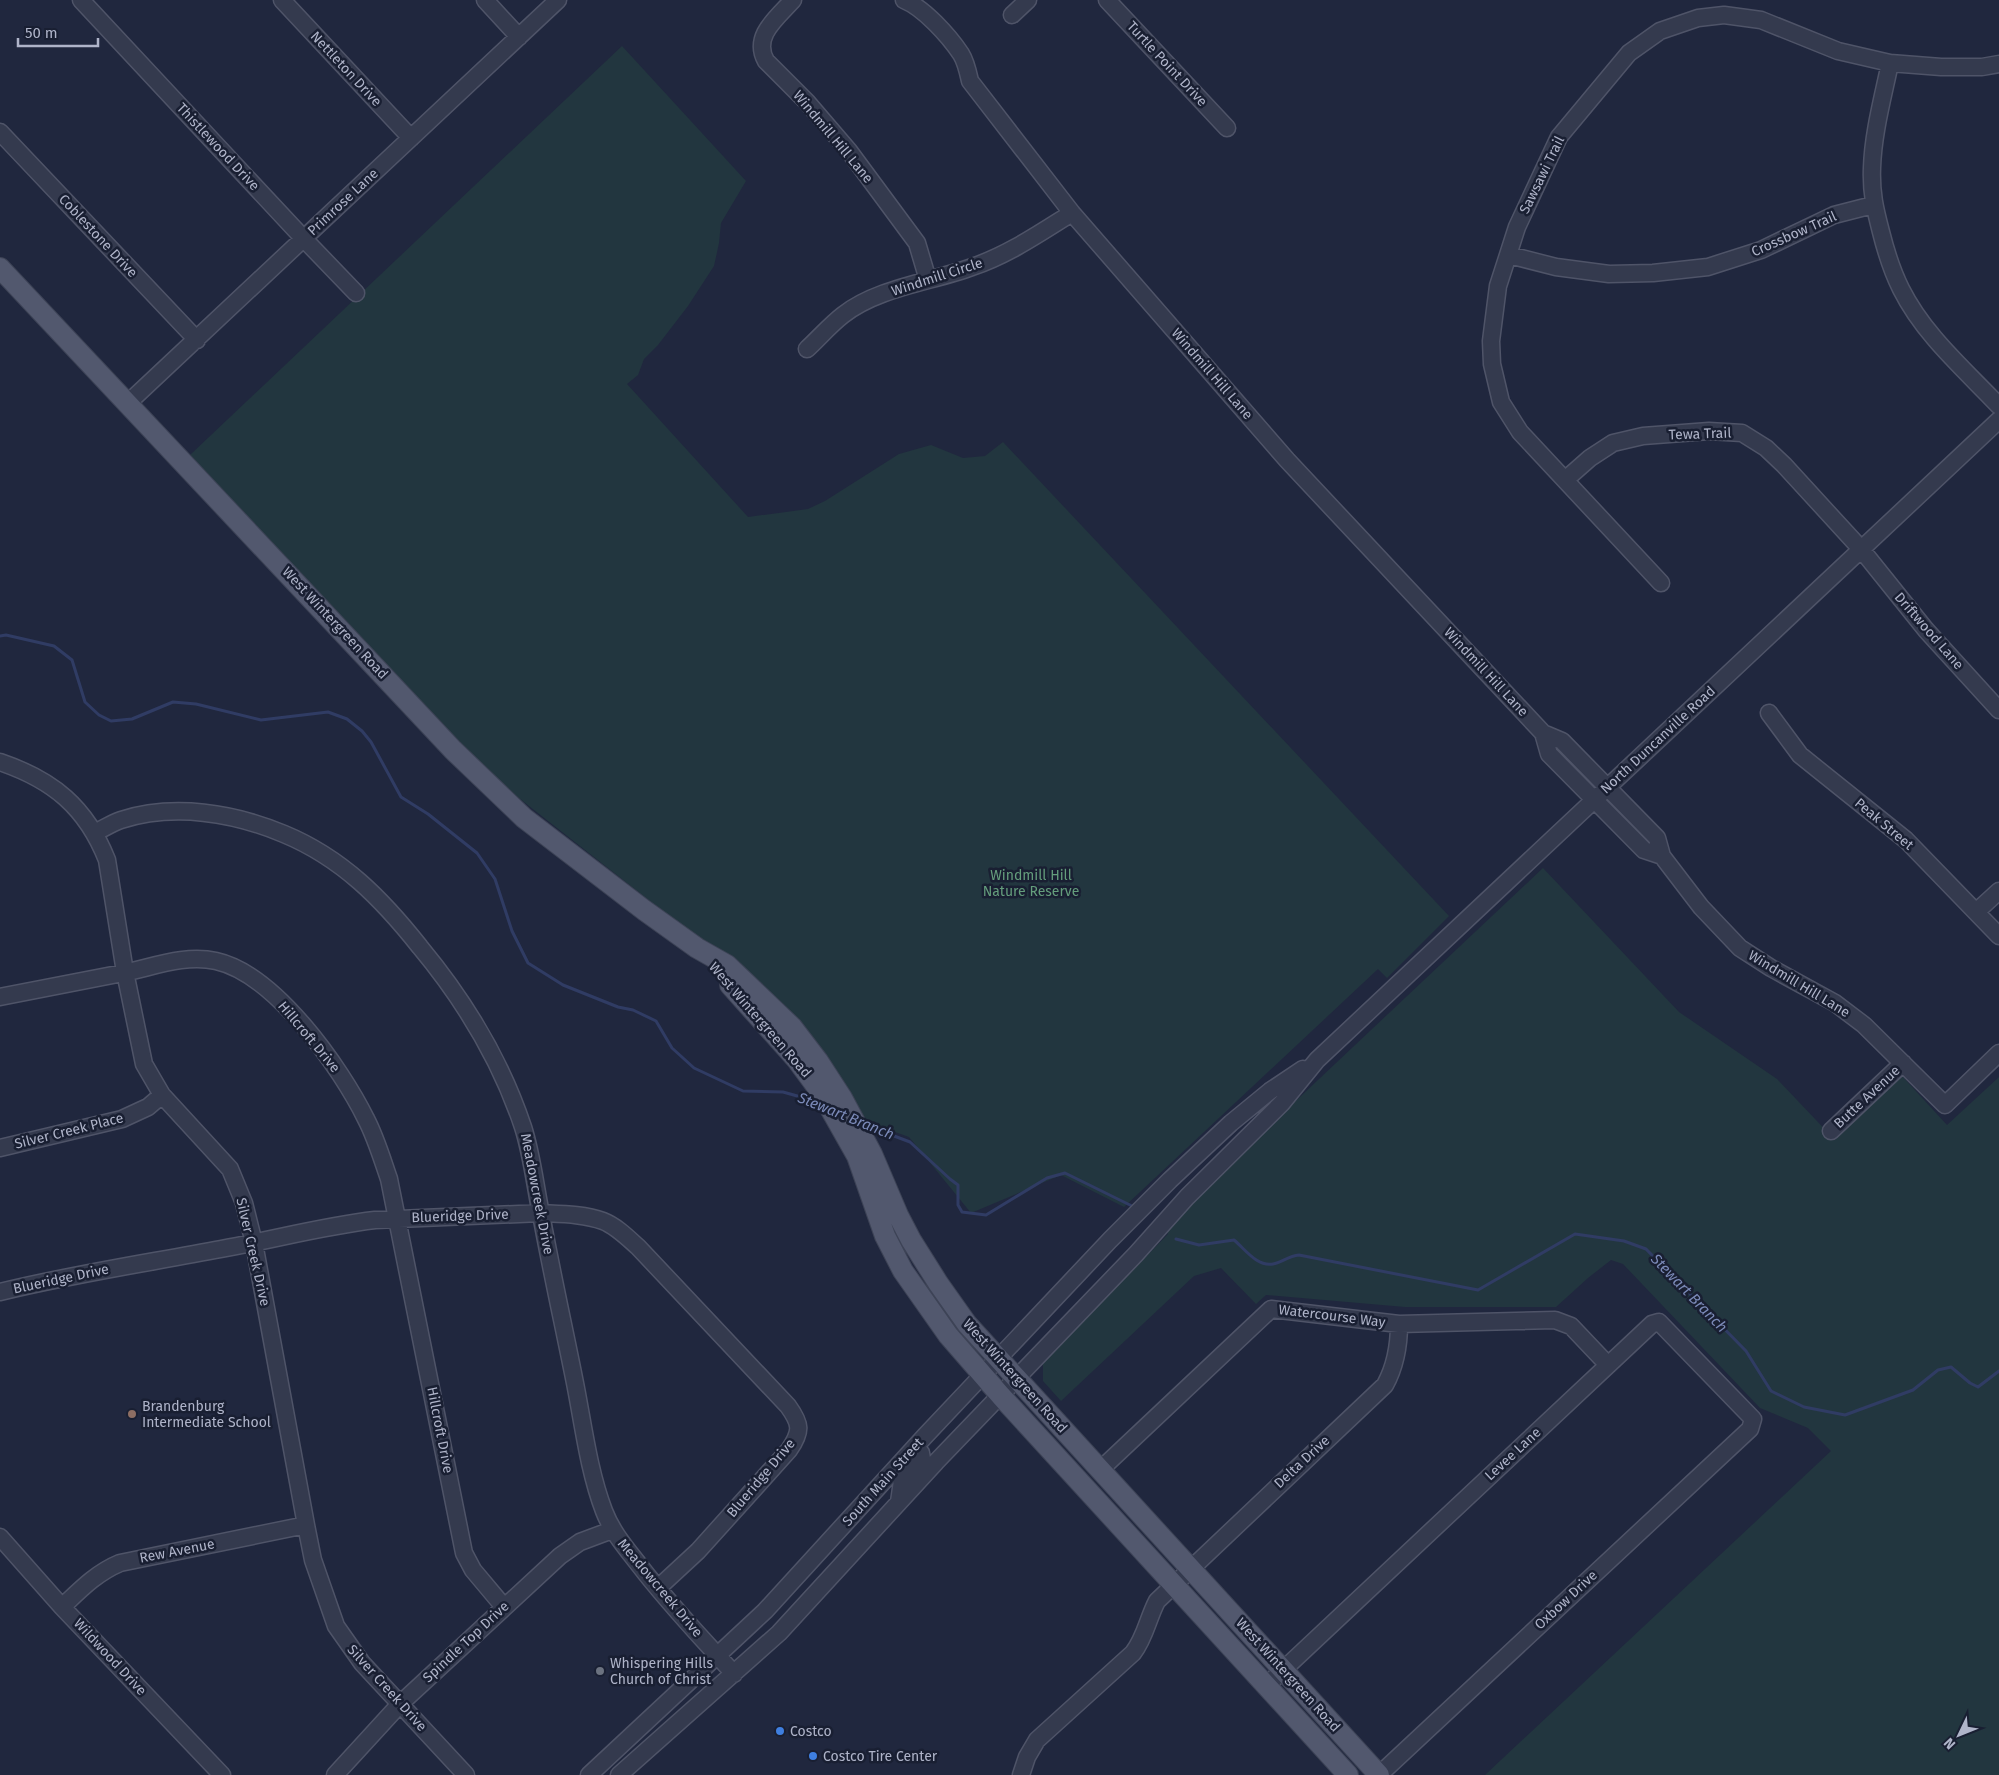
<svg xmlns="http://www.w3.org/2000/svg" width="1999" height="1775" font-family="'Fira Sans',sans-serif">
<rect width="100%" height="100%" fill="#20273e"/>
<!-- green -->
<path fill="#22363f" d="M622,46L746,181L721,223L719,243L714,266L688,306L658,345L644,359L638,375L627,384L748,517L808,509L825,501L899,454L931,445L963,458L985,456L1003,442L1449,916L1387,978L1378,969L1124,1207L1061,1175L971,1213L909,1137L856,1118L739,971L487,773L190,455Z
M1543,868L1679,1012L1777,1079L1835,1140L1902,1076L1947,1125L1999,1077V1775H1485L1831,1451L1808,1428L1760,1408L1623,1264L1611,1260L1588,1278L1556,1307H1405L1266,1295L1256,1304L1221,1268L1194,1276L1061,1401L1043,1381V1363L1168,1234L1164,1225Z"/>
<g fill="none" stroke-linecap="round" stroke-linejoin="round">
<!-- stream -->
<path stroke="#303c64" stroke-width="3" d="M0,636L6,635L54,646L72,660L85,702L99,715L111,721L132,719L173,702L196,704L261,720L328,712L347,719L362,731L371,742L401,797L428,814L477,853L495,879L512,931L528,963L563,985L618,1007L633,1010L656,1021L672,1048L694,1068L743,1091L783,1092L808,1099L819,1104
M865,1125L910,1142L950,1179L958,1185V1205L962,1212L986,1215L1047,1178L1065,1173L1134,1207
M1176,1239L1199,1245L1234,1240C1245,1249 1257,1267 1273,1264C1281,1263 1288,1256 1299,1255L1478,1290L1575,1234L1624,1241L1646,1249L1746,1351L1771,1391L1804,1407L1845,1415L1913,1390L1938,1370L1951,1367L1970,1383L1978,1387L1999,1371"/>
<!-- minor casing -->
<g stroke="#4f5468" stroke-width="19">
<path id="minor" d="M81,0L304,239L356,293
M282,0L411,138
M485,0L519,37
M793,0C777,18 752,36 766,61L807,102L849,151L917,243L928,280
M904,0C924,8 949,36 961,54C966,62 968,72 970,81L1072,213L1287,460L1543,733L1562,741L1657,838L1662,856L1701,907L1740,948L1771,968L1835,1003L1864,1025L1945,1105L1999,1053
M1107,0L1227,128
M1012,15L1028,0
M1890,63C1883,97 1873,133 1872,168C1871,193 1875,209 1881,232C1886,252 1892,271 1901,289C1924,335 1964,369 1999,406
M0,132L197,340
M1509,255L1556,267L1609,274L1653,273L1708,267L1761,250L1834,215L1873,205
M807,349C819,338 830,325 843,315C877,288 931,282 972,267C1008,255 1040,233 1072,213
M127,404L558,0
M1565,480L1590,458L1613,443L1643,436L1709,431L1742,433L1766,448L1784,465L1861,549L1926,630L1999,710
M1661,583L1520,432L1501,402L1492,364L1491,341L1498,286L1517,227L1559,137L1629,53L1660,31L1698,18L1724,15L1761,20L1838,51L1890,63L1941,67H1982L1999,64
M1769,713L1800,755L1906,840L1999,936
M1543,733L1549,754L1644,850L1662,856
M0,762C53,780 86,807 107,860L125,972L144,1064L162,1095L230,1169L244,1203L254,1243L306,1525L313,1560L336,1626L362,1663L466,1775
M94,833C103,829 112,823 121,820C174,803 234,813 284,834C342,858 382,899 420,947C464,1000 501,1061 523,1127C532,1155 535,1185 541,1214C551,1269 563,1323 574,1378C583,1422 588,1469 604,1511C612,1532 626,1548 640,1566C669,1604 702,1638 734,1674
M1976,912L1999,891
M0,997C41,989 82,981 123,973C153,967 185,954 216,961C275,974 341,1068 366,1119C376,1138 382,1159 389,1179L464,1553L473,1570L504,1607
M1831,1131L1903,1063
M0,1148L122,1119L148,1107L162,1095
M0,1292C73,1274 147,1263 221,1249C272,1240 323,1226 375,1220L541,1213C561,1214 584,1214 603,1221C616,1226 628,1238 638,1247L788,1406C801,1424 802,1431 789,1450L698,1551L658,1588
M1100,1470L1271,1309L1399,1324L1555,1320L1571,1326L1608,1365
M899,1502L902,1481L922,1459L921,1453L915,1447
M0,1537L62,1607L222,1775
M62,1607C80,1590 96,1573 120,1563L306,1525
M1266,1686L1652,1324L1659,1322L1753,1419L1750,1429L1379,1775
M335,1775L400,1704L560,1556L580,1542L612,1530
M589,1775L765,1611L925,1436L1110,1240L1170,1180L1231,1123L1270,1091L1303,1069
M619,1775L779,1633L936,1462L1136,1254L1187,1197L1282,1103L1317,1060L1999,420
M1021,1775L1027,1757L1037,1740L1133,1653C1145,1638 1148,1618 1157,1601L1385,1385C1396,1365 1399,1346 1399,1324"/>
</g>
<!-- major casing -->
<g stroke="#3d4356" stroke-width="22">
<path id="major" d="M0,268L453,750L524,818L644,910L697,948L727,965L792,1027L818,1061L842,1098L872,1154L898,1215L911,1240L938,1283L967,1324L1379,1775
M730,985L797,1060L822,1094L857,1156L885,1236L903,1271L948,1335L1001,1396L1348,1775"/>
</g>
<!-- minor -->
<use href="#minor" stroke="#343a4e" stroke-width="16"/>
<!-- major -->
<use href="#major" stroke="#52586e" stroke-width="20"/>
</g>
<!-- markers -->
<circle fill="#8d6e63" stroke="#191f32" stroke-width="2" cx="132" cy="1414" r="5"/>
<circle fill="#6b7280" stroke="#191f32" stroke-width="2" cx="600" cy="1671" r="5"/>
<g fill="#3f7fe0" stroke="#191f32" stroke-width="2">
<circle cx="780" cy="1731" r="5"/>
<circle cx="813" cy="1756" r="5"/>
</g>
<g text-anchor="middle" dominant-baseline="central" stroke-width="5" stroke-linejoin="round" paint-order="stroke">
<!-- street labels -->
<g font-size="14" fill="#afb4c9" stroke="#191f32">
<text transform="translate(1167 64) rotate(47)">Turtle Point Drive</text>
<text transform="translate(346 69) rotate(47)">Nettleton Drive</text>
<text transform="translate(833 137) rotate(50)">Windmill Hill Lane</text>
<text transform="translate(218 147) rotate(47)">Thistlewood Drive</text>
<text transform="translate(1542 175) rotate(-64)">Sawsawi Trail</text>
<text transform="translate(343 202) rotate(-43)">Primrose Lane</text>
<text transform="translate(1794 234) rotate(-24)">Crossbow Trail</text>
<text transform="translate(98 236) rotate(47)">Coblestone Drive</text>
<text transform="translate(937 277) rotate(-18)">Windmill Circle</text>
<text transform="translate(1212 374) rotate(49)">Windmill Hill Lane</text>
<text transform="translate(1700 434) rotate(-2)">Tewa Trail</text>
<text transform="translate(335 623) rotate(47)">West Wintergreen Road</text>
<text transform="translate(1929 631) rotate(49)">Driftwood Lane</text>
<text transform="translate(1486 672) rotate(47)">Windmill Hill Lane</text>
<text transform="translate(1658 740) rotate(-43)">North Duncanville Road</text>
<text transform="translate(1884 824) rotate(40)">Peak Street</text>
<text transform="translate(1799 984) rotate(31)">Windmill Hill Lane</text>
<text transform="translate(760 1020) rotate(49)">West Wintergreen Road</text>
<text transform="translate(309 1037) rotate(50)">Hillcroft Drive</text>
<text transform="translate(1867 1097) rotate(-43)">Butte Avenue</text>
<text transform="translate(69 1131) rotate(-14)">Silver Creek Place</text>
<text transform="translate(537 1194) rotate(79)">Meadowcreek Drive</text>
<text transform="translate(460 1216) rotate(-2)">Blueridge Drive</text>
<text transform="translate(253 1252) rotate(77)">Silver Creek Drive</text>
<text transform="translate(61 1279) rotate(-12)">Blueridge Drive</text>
<text transform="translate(1332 1316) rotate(7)">Watercourse Way</text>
<text transform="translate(1015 1376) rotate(48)">West Wintergreen Road</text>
<text transform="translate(440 1430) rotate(79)">Hillcroft Drive</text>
<text transform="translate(1513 1454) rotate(-43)">Levee Lane</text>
<text transform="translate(1302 1462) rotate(-43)">Delta Drive</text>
<text transform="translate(761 1478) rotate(-50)">Blueridge Drive</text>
<text transform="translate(883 1482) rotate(-48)">South Main Street</text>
<text transform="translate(177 1551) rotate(-11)">Rew Avenue</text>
<text transform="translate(660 1588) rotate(50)">Meadowcreek Drive</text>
<text transform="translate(1566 1600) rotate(-43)">Oxbow Drive</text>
<text transform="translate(466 1642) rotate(-43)">Spindle Top Drive</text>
<text transform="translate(110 1657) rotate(47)">Wildwood Drive</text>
<text transform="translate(1288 1675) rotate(48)">West Wintergreen Road</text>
<text transform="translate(387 1688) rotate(48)">Silver Creek Drive</text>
</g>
<!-- park labels -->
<g font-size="14" fill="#649d7c" stroke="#191f32">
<text x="1031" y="875">Windmill Hill<tspan x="1031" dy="16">Nature Reserve</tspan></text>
</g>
<!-- poi labels -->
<g font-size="14" fill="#afb4c9" stroke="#191f32" text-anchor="start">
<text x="142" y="1406">Brandenburg<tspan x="142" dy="16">Intermediate School</tspan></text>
<text x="610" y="1663">Whispering Hills<tspan x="610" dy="16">Church of Christ</tspan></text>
<text x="790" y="1731">Costco</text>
<text x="823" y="1756">Costco Tire Center</text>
</g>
<!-- water labels -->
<g font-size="15" font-style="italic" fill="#7b8ab8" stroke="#191f32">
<text transform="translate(846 1116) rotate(22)">Stewart Branch</text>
<text transform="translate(1689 1293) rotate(46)">Stewart Branch</text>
</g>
</g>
<!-- north arrow -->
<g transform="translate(1959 1735) rotate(227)" stroke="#191f32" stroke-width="4" paint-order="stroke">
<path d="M0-4L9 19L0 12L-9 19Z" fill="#afb4c9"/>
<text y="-8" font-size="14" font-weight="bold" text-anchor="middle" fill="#afb4c9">N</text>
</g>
<!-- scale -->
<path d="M18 38v8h80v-8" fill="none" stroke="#afb4c9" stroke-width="2.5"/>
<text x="25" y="38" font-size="15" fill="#afb4c9" stroke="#191f32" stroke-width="4" paint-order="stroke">50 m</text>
</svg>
